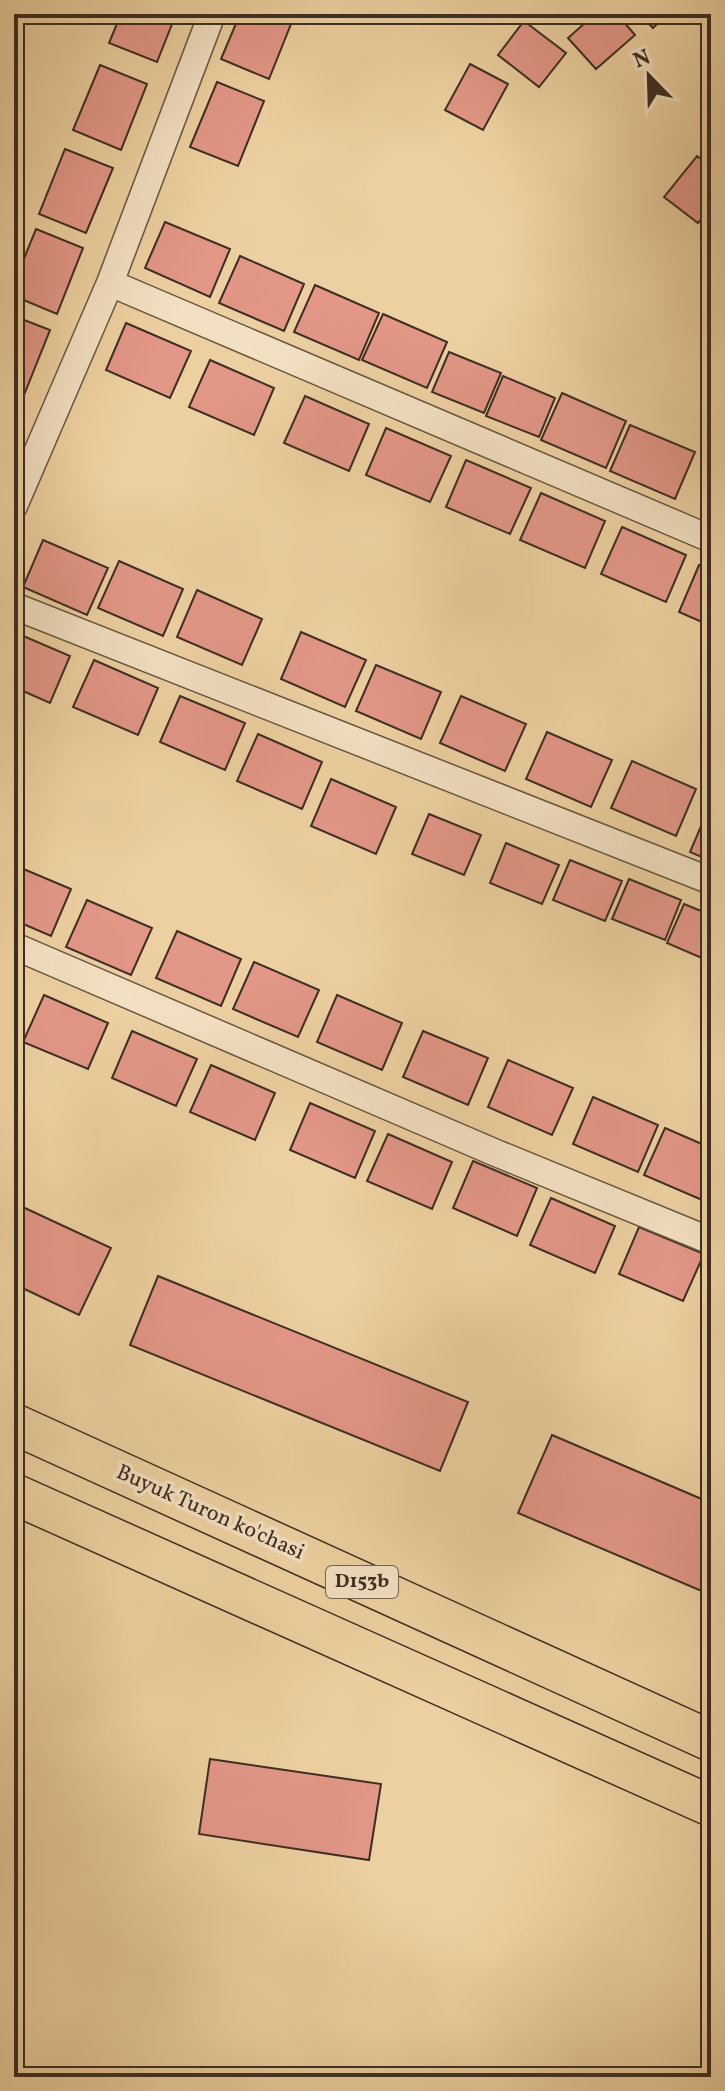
<svg xmlns="http://www.w3.org/2000/svg" width="725" height="2091" font-family="Vollkorn,serif">
<rect width="100%" height="100%" fill="#edd0a1"/>
<filter id="stains"><feTurbulence type="fractalNoise" baseFrequency=".0025" numOctaves="4"/><feColorMatrix values="0 0 0 0 .2 0 0 0 0 .09 0 0 0 0 .02 0 0 0 .5 -.17"/></filter>
<radialGradient id="worn" r=".72"><stop offset=".6" stop-color="#630" stop-opacity="0"/><stop offset="1" stop-color="#630" stop-opacity=".3"/></radialGradient>
<!-- building -->
<path fill="#e39787" stroke="#3d2d23" stroke-width="2" d="M121,14H176L157,62L109,43Z
M240,14H295L269,79L221,59Z
M595,14H617L635,35L596,69L568,38Z
M639,14H667L653,28Z
M524,21L566,53L539,87L498,55Z
M470,64L508,84L483,130L445,110Z
M100,65L147,84L121,150L73,130Z
M217,82L264,101L238,166L190,147Z
M65,149L113,168L86,233L39,214Z
M697,156L711,166V206L698,223L664,197Z
M165,222L230,249L210,297L145,268Z
M36,229L83,248L57,314L14,296V283Z
M240,256L304,284L284,331L219,303Z
M315,285L379,313L359,360L294,332Z
M383,314L447,342L427,388L362,360Z
M14,316L50,330L24,395L14,391Z
M126,323L191,351L170,398L106,370Z
M449,352L501,373L484,413L432,392Z
M210,360L274,388L254,435L189,407Z
M503,376L555,398L539,437L486,416Z
M562,393L626,421L606,468L541,440Z
M305,396L369,424L349,471L284,443Z
M630,425L695,452L675,499L610,471Z
M386,428L451,456L430,502L366,475Z
M466,460L531,488L510,534L446,507Z
M541,493L605,521L585,568L520,540Z
M622,527L686,555L666,602L601,574Z
M43,540L108,568L87,615L23,587Z
M119,561L183,589L163,636L98,608Z
M699,565L711,570V626L679,612Z
M197,590L262,619L242,665L177,637Z
M14,632L70,656L50,703L14,687Z
M301,632L366,660L345,707L281,679Z
M94,660L158,688L138,735L73,707Z
M376,665L441,692L421,739L356,711Z
M180,696L245,723L225,770L160,742Z
M461,696L526,724L505,771L440,743Z
M547,732L612,760L591,807L526,779Z
M258,734L322,762L302,809L237,781Z
M632,761L696,789L676,836L611,808Z
M331,779L396,807L376,854L311,826Z
M710,805H711V861L690,852Z
M429,814L481,835L464,875L412,854Z
M506,843L559,865L542,904L490,883Z
M570,860L622,881L605,921L553,900Z
M14,865L71,889L51,936L14,920Z
M629,879L681,900L665,940L612,919Z
M87,900L152,928L131,975L66,947Z
M684,904L711,915V962L667,943Z
M177,931L241,959L221,1006L156,978Z
M254,962L319,990L298,1037L233,1009Z
M14,983L22,987L14,1007Z
M44,995L108,1023L88,1069L23,1042Z
M337,995L402,1023L382,1070L317,1042Z
M132,1031L197,1059L176,1106L112,1078Z
M423,1031L488,1058L468,1105L403,1077Z
M508,1060L573,1088L552,1135L488,1107Z
M211,1065L275,1093L255,1140L190,1112Z
M593,1097L658,1125L638,1172L573,1144Z
M310,1103L375,1131L355,1178L290,1150Z
M665,1128L711,1148L709,1203L644,1175Z
M388,1134L452,1162L432,1209L367,1181Z
M473,1161L537,1188L517,1236L453,1208Z
M551,1198L615,1226L595,1273L530,1245Z
M14,1203L111,1248L79,1315L14,1284Z
M639,1227L704,1254L683,1301L619,1274Z
M158,1276L468,1402L440,1471L130,1345Z
M552,1435L711,1503V1595L518,1513Z
M210,1759L381,1784L369,1860L199,1834Z"/>
<g fill="none" stroke-linecap="round" stroke-linejoin="round">
<!-- street casing -->
<g stroke="#695642" stroke-width="29">
<path id="street" d="M110,283L711,539
M14,506L110,283L212,14
M14,606L711,881
M14,946L496,1153L711,1241"/>
</g>
<!-- primary casing -->
<g stroke="#3d2d23" stroke-width="43">
<path id="primary" d="M14,1424L711,1741
M14,1494L711,1806"/>
</g>
<!-- street -->
<use href="#street" stroke="#f3e0c2" stroke-width="26"/>
<!-- primary -->
<use href="#primary" stroke="#edd0a1" stroke-width="40"/>
</g>
<g text-anchor="middle" dominant-baseline="central" stroke-width="7" stroke-linejoin="round" paint-order="stroke">
<!-- shield labels -->
<rect fill="#f3e0c2" stroke="#746353" stroke-width="2" x="326" y="1566" width="72" height="32" rx="6"/>
<g font-size="20" font-weight="bold" fill="#3d2d23">
<text x="362" y="1582">D153b</text>
</g>
<!-- street labels -->
<g font-size="22" fill="#3d2d23" stroke="#f3e0c2">
<text transform="translate(210 1513) rotate(24)">Buyuk Turon ko'chasi</text>
</g>
</g>
<!-- margin -->
<rect width="725" height="2091" fill="none" stroke="#edd0a1" stroke-width="48"/>
<rect x="16" y="16" width="693" height="2059" fill="none" stroke="#3d2d23" stroke-width="4"/>
<rect x="24" y="24" width="677" height="2043" fill="none" stroke="#3d2d23" stroke-width="2"/>
<!-- north arrow -->
<g transform="translate(649 76) rotate(337)" stroke="#f3e0c2" stroke-width="6" paint-order="stroke">
<path d="M0-6L14 30L0 20L-14 30Z" fill="#3d2d23"/>
<text y="-12" font-size="22" font-weight="bold" text-anchor="middle" fill="#3d2d23">N</text>
</g>
<rect width="100%" height="100%" filter="url(#stains)"/>
<rect width="100%" height="100%" fill="url(#worn)"/>
</svg>
